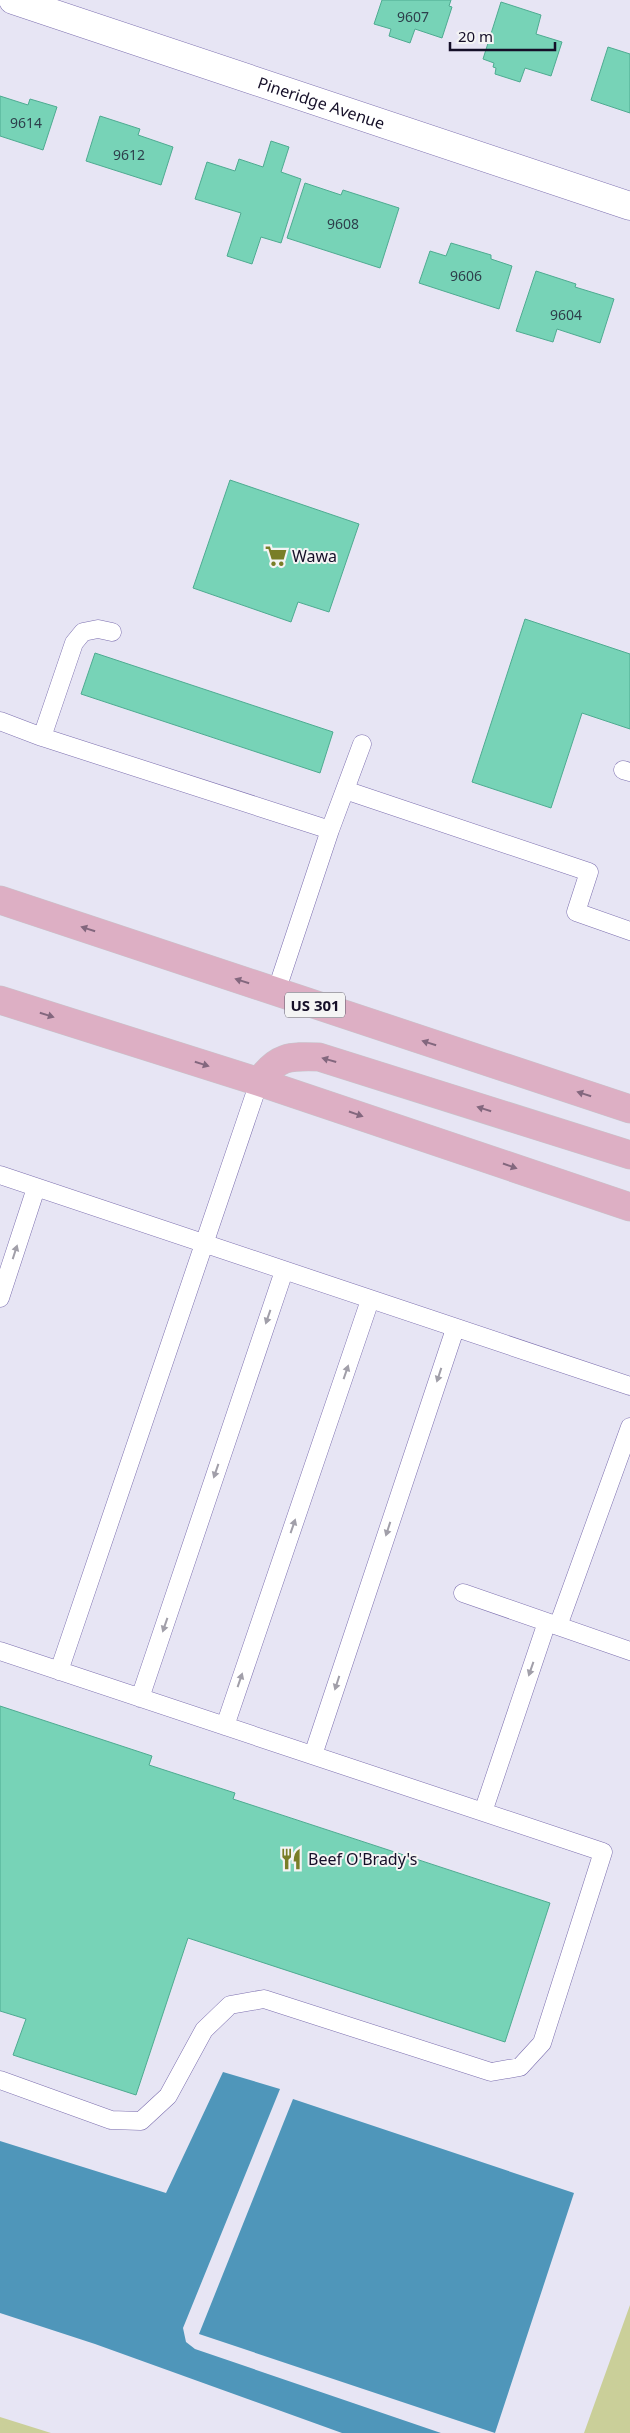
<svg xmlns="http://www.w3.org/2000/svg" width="630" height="2433" font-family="'Noto Sans',sans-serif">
<rect width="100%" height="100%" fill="#e7e5f4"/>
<!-- green -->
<path fill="#cacf99" d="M630,2305V2433H584Z
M0,2417L51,2433H0Z"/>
<!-- water -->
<path fill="#4f96ba" d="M223,2072L280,2089L183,2328L186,2342L195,2349L441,2433H342L95,2344L0,2313V2141L166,2193Z
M293,2099L574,2193L495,2433L199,2334Z"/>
<!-- building -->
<path fill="#77d3b7" stroke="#4eab91" d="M382,0H451L449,6L452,7L442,38L415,29L410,43L389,36L391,29L374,24Z
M501,2L541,15L536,34L562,42L551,76L525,68L520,82L495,74L496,68L493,67L494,63L483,59Z
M608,47L630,54V113L591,100Z
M0,96L28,105L30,99L57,107L43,150L0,136Z
M100,116L140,129L138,135L173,147L161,185L86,161Z
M271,141L289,147L281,172L301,179L281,243L261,237L252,264L227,256L241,213L195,199L207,162L235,171L239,159L263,167Z
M305,183L341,195L343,190L399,208L380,268L287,238Z
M451,243L491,255V259L512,266L499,309L419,283L430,251L446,256Z
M536,271L576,284L575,287L614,299L600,343L557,329L553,342L516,331Z
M230,480L359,524L329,612L298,602L291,622L193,588Z
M525,619L630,654V729L582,713L551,808L472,782Z
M95,653L333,732L320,773L81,694Z
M0,1706L152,1756L149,1765L235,1793L233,1799L550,1903L505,2042L188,1938L136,2095L13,2055L26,2019L0,2011Z"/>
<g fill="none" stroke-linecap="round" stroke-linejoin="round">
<!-- service casing -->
<g stroke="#7c6faf" stroke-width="19">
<path id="service" d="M0,721L42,737L330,830
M42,737L74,643L83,632L98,629L112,632
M623,770L630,772
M345,790L589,872L576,912L630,931
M276,992L330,830L362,744
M0,1175L630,1386
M0,1298L36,1188
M463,1593L630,1651
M558,1626L630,1427
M0,1651L603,1852L542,2043L520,2067L491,2072L264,1999L230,2005L204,2030L168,2096L141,2121L111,2120L0,2080
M59,1671L259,1082
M140,1698L284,1271
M225,1726L370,1300
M313,1755L455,1329
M483,1812L547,1622"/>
</g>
<!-- minor casing -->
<g stroke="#7c6faf" stroke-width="29">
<g id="minor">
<path id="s1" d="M13,0L630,206"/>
</g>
</g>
<!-- primary casing -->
<g stroke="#c7c5cb" stroke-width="29">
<path id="primary" d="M0,900L630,1109
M0,1000L259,1082L630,1207
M259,1082C277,1056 289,1056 319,1057L630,1155"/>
</g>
<!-- service -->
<use href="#service" stroke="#fff" stroke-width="18"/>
<!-- minor -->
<use href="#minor" stroke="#fff" stroke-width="28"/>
<!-- primary -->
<use href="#primary" stroke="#ddafc4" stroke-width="28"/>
</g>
<!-- one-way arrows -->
<defs><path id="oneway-solid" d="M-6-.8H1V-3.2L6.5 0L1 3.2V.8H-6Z" transform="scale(1.25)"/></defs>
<g fill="#83677e">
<use href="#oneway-solid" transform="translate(88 929) rotate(-162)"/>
<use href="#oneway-solid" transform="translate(242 981) rotate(-162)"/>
<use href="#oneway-solid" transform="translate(47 1015) rotate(17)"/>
<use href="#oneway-solid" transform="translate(429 1043) rotate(-162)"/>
<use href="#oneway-solid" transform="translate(329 1060) rotate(-164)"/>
<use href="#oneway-solid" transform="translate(202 1064) rotate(17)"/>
<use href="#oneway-solid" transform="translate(584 1094) rotate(-162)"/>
<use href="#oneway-solid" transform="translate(484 1109) rotate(-162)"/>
<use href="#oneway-solid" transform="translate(356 1114) rotate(19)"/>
<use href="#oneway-solid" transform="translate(510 1166) rotate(19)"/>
</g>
<g fill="#a19fa9">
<use href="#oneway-solid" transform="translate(15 1252) rotate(-72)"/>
<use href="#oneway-solid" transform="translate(268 1317) rotate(109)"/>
<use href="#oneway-solid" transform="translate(346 1372) rotate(-71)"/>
<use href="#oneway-solid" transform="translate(439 1375) rotate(108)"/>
<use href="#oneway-solid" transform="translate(216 1471) rotate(109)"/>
<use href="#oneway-solid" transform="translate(293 1526) rotate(-71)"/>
<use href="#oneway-solid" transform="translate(388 1529) rotate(108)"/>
<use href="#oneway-solid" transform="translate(165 1625) rotate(109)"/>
<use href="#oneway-solid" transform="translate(531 1669) rotate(109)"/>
<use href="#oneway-solid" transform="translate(240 1680) rotate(-71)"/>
<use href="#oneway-solid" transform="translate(337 1683) rotate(108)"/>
</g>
<!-- icons -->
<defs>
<g id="supermarket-bare" transform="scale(1.725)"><path d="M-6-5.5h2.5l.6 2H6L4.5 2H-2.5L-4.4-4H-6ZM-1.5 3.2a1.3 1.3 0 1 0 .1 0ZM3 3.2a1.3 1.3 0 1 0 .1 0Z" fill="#797e28" stroke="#f4f4f4" stroke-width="2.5" paint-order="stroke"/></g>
<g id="restaurant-bare" transform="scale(1.725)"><path d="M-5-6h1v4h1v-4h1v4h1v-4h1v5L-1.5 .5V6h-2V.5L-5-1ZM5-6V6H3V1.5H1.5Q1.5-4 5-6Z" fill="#797e28" stroke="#f4f4f4" stroke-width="2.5" paint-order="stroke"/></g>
</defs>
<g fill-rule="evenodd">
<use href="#supermarket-bare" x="276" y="556"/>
<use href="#restaurant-bare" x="291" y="1859"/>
</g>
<g text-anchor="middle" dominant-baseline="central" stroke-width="4" stroke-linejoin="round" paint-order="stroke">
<!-- number labels -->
<g font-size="14" fill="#2e404c">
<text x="413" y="16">9607</text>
<text x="26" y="122">9614</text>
<text x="129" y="154">9612</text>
<text x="343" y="223">9608</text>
<text x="466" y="275">9606</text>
<text x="566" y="314">9604</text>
</g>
<!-- shield labels -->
<rect fill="#f4f4f4" stroke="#585465" stroke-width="1" x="285" y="992.5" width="60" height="25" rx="4"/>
<g font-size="15" font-weight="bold" fill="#150f28">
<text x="315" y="1005">US 301</text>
</g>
<!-- street labels -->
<g font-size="16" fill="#150f28" stroke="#f4f4f4">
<text stroke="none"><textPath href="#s1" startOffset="325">Pineridge Avenue</textPath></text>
</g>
<!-- poi labels -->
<g font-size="16" fill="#150f28" stroke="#f4f4f4" text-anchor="start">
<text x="292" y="556">Wawa</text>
<text x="308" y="1859">Beef O'Brady's</text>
</g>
</g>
<!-- scale -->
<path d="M450 42v8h105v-8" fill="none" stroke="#150f28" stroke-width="2.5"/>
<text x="458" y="42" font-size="15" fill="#150f28" stroke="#f4f4f4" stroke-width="4" paint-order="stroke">20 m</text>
</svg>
